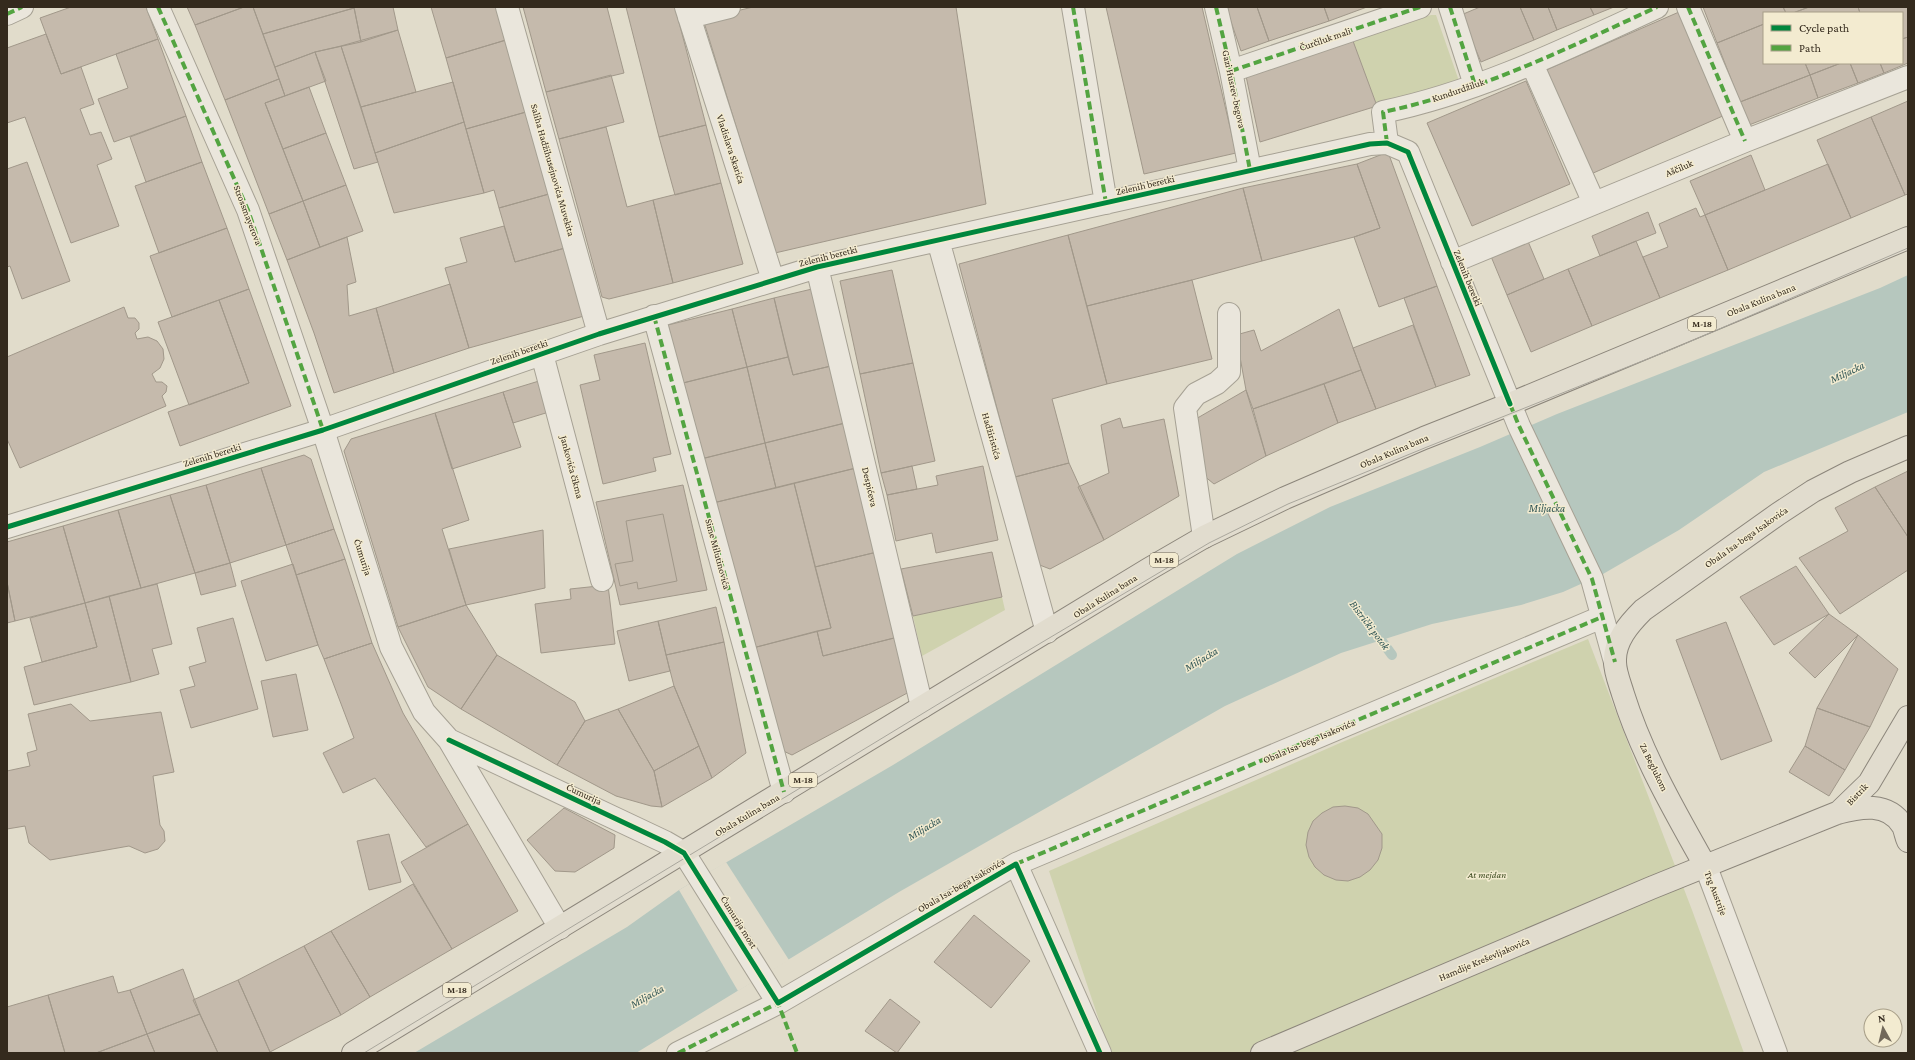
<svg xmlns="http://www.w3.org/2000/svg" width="1915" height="1060" font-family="'Crimson Pro',serif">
<rect width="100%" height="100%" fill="#e1dccb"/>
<!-- green -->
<path fill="#cfd2ae" d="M1431,15H1436L1459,81L1377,106L1353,41Z
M1002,597L1005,610L922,656L913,616Z
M1588,639L1692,910L1744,1053H1110L1049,871L1340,743Z"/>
<!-- water -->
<path fill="#b6c7be" d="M1908,275V412L1764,472L1679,530L1603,574L1563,592L1521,605L1432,624L1341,653L1225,706L899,892L636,1053H414L627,927L679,890L893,765L1237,554L1330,507L1480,447L1557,414L1880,288Z"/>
<!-- pier -->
<path fill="#e1dccb" d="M726,862L789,960L738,991L679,890Z"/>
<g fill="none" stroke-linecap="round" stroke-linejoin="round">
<!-- stream -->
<path stroke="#b6c7be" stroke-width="10" d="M1373,629L1392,655"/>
</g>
<!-- building -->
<path fill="#c5baac" stroke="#a1988a" d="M71,7H146L158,39L61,74L40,18Z
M187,7H244L195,25Z
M244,7H253L279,79L225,100L195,25Z
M253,7H354V8L263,34Z
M354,7H393L398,30L361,42Z
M431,7H496L506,40L446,58Z
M523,7H607L624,73L546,92Z
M626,7H675L706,125L659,137Z
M753,7H956L986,204L775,253L703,19Z
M1106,7H1202L1236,153L1144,174Z
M1226,7H1257L1269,41L1241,51Z
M1257,7H1324L1329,21L1269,41Z
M1324,7H1367L1329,21Z
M1480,7H1520L1534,40L1481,62L1461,15Z
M1520,7H1548L1557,30L1534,40Z
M1548,7H1590L1594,15L1557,30Z
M1590,7H1614L1594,15Z
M1703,7H1783L1786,13H1764V24L1717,43Z
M1783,7H1809L1793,13H1786Z
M1809,7H1858L1860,13H1793Z
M1858,7H1908V37L1902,39V13H1860Z
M354,8L361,42L315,52L275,67L263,34Z
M1679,12L1725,115L1591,174L1546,70Z
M1764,24V63H1805L1810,75L1740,102L1717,43Z
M398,30L416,92L361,107L341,46Z
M46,34L61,74L81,67L94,104L80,109L90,135L101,132L112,159L97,165L119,226L71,243L25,117L7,123V48Z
M1908,37V63L1884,73L1880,63H1902V39Z
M158,39L186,116L114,142L98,99L128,88L116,54Z
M506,40L526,112L466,129L446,58Z
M1353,41L1377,106L1260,142L1246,76Z
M341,46L378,162L354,169L315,52Z
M315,52L326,81L285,96L275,67Z
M1805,63H1841L1810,75Z
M1841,63H1850L1858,83L1818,98L1810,75Z
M1850,63H1880L1884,73L1858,83Z
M611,75L624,122L559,139L546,92Z
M1810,75L1818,98L1749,125L1740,102Z
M279,79L285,96L265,103L303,201L269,214L225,100Z
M1526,81L1570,184L1472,226L1427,123Z
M453,82L464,122L375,153L361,107Z
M309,87L326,133L283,149L265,103Z
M1908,101V194L1905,195L1871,117Z
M526,112L549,194L499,208L494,190L484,193L466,129Z
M186,116L202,162L146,182L130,137Z
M1871,117L1905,195L1851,218L1817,140Z
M464,122L484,193L394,213L375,153Z
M706,125L721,183L675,195L659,137Z
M606,127L627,207L653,200L673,283L609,299L602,297L559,139Z
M326,133L346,185L303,201L283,149Z
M1388,152L1437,286L1379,307L1354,237L1380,228L1357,164Z
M1751,155L1765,190L1705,215L1690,181Z
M27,162L70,281L22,299L10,266L7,267V169Z
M202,162L227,228L159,253L135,186Z
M1357,164L1380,228L1354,237L1262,261L1243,188Z
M1828,164L1851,218L1728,270L1705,215Z
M721,183L743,264L673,283L653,200Z
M346,185L363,231L320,247L303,201Z
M1243,188L1262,261L1192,280L1087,306L1068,235Z
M549,194L565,248L515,262L499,208Z
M303,201L320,247L287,260L269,214Z
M1696,208L1700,217L1705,215L1728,270L1660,298L1643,257L1668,247L1659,224Z
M1648,212L1656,233L1600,256L1592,236Z
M504,226L515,262L565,248L584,316L469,348L445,268L467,262L460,238Z
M227,228L249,289L172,317L150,256Z
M1068,235L1107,384L1052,399L1069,463L1015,477L959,264Z
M347,237L356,282L347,285L349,316L376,308L394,373L334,393L314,333L287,260Z
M1527,239L1544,279L1507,295L1490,254Z
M1636,241L1660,298L1592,326L1568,269Z
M1568,269L1592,326L1531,352L1507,295Z
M892,270L913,363L860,374L840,281Z
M1192,280L1212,359L1107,384L1087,306Z
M450,284L469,348L394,373L376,308Z
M1437,286L1470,375L1436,387L1404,298Z
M249,289L291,406L180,446L168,412L249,383L219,300Z
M812,289L831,366L793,375L774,298Z
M774,298L788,357L747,367L732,309Z
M219,300L249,383L189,405L158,322Z
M124,307L128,318H135L139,323V329L135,333L137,339L148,337L157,341L163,349L164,359L160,368L152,374L156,382H162L167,386L166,392L162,396L166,406L20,468L7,439V357Z
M732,309L747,367L683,383L668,325Z
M1339,309L1361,370L1253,409L1246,390L1236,335L1254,330L1261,351Z
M1413,325L1436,387L1376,409L1353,348Z
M645,343L671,454L653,458L656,471L603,484L580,385L600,380L594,355Z
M788,357L793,375L831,366L845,423L765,443L747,367Z
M913,363L935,461L881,473L860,374Z
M747,367L765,443L701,459L683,383Z
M1361,370L1376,409L1338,423L1324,384Z
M539,381L549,412L513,423L503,392Z
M1324,384L1338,423L1266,456L1253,409Z
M1246,390L1266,456L1214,484L1203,475L1194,420Z
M503,392L521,447L452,469L435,413Z
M435,413L469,520L442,529L466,605L398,627L344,451L351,439Z
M1120,418L1123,428L1164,419L1179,496L1104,540L1078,487L1109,473L1101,425Z
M845,423L856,468L776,488L765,443Z
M765,443L776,488L713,503L701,459Z
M304,455L311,459L334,529L286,545L261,468Z
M1069,463L1104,540L1050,569L1037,564L1015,477Z
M912,466L917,489L887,495L881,473Z
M983,466L998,540L936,553L932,533L896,541L887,495L938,485L936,476Z
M261,468L286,545L230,563L206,485Z
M856,468L877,552L815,567L794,483Z
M1908,471V537L1875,487Z
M794,483L831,628L749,649L713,503Z
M206,485L230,563L195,573L170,495Z
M683,485L707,590L620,605L596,502Z
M1875,487L1908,537V570L1840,614L1799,558L1848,531L1835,508Z
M170,495L195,573L141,588L118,510Z
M118,510L141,588L85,603L63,526Z
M663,514L677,581L638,589L637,582L620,586L615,564L633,561L626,521Z
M63,526L85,603L15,621L7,582V542Z
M334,529L345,559L296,575L286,545Z
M543,530L545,588L466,605L449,549Z
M877,552L898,637L823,656L817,631L831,628L815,567Z
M992,552L1002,597L913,616L901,569Z
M345,559L372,643L324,659L318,645L296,575Z
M230,563L236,586L201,595L195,573Z
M293,564L318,645L266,661L241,581Z
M1796,566L1829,614L1774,645L1740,597Z
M7,582L15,621L7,623Z
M157,584L172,644L152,649L159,674L131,682L109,596Z
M608,585L615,644L541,653L535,604L571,599L570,589Z
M109,596L131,682L34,705L24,667L97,647L85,603Z
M85,603L97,647L42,662L30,618Z
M466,605L497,655L461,709L428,687L398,627Z
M716,607L724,642L666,655L658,621Z
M1829,614L1858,635L1815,678L1789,653Z
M233,618L258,709L191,728L180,690L195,686L189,667L206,662L197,628Z
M658,621L670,671L629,681L617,631Z
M1726,622L1772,741L1721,760L1676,640Z
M817,631L823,656L898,637L911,691L792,755L779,749L749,649Z
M1858,635L1898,669L1870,727L1817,708Z
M724,642L746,753L712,778L674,686L666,655Z
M372,643L403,713L468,824L426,847L375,778L343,793L323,753L354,738L324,659Z
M497,655L575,702L585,721L557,765L461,709Z
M296,674L308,730L273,737L261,681Z
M674,686L699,746L654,771L618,709Z
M71,704L90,721L161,712L174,772L153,776L160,825L164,831L165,841L158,849L145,853L129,846L50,860L29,843L25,826L7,829V771L30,766L27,753L37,750L28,714Z
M1817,708L1870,727L1845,770L1805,746Z
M618,709L654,771L662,807L651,806L616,796L557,765L585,721Z
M699,746L712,778L662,807L654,771Z
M1805,746L1845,770L1829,796L1789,772Z
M1345,806L1358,808L1368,814L1382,834V848L1378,860L1370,870L1360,877L1348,881L1336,880L1324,875L1315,867L1309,857L1306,845L1308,832L1313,821L1322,813L1333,807Z
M564,808L615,835L614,848L575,872L555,871L527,840Z
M468,824L518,911L452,949L401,862Z
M389,834L401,882L369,890L357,841Z
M413,884L452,949L370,997L331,931Z
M974,915L1030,961L991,1008L934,962Z
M331,931L370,997L341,1015L304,946Z
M304,946L341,1015L270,1052L238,980Z
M183,969L200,1014L147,1034L130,990Z
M113,976L118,993L130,990L147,1034L96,1053H65L48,995Z
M238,980L270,1052L269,1053H218L193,1000Z
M48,995L65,1053H7V1007Z
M890,999L920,1022L897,1053L865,1031Z
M200,1014L218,1053H155L147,1034Z
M147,1034L155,1053H96Z"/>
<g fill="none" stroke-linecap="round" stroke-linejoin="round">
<!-- minor casing -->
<g stroke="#a6a194" stroke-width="24">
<path id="minor" d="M158,7L248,210L323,430L391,647L424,712L449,740L560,928
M507,7L599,334
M686,7L773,280
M1073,7L1106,203
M1216,7L1231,71L1250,170
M1450,7L1475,85
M1688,7L1745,141
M7,14L22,7
M689,17L729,7
M1532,64L1594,203
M1231,71L1420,7
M1387,143L1383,112C1479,92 1568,48 1657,7
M938,240L1047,632
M1452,262L1745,141L1908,77
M817,267L922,707
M654,316L784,792
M542,354L602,580
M7,527L323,430L599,334L817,267L1370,144L1387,143L1408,152L1519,426L1592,579L1615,662
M1204,537L1185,408L1196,394L1217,383L1229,372V314
M449,740L665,842L684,853L778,1003
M1016,864L1602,617
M1706,867L1776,1053
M678,1053L778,1003L1016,864L1100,1053"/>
</g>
<!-- major casing -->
<g stroke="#8c867b" stroke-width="24">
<path id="major" d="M1838,813L1869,783L1908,717
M1706,867C1675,812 1642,755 1623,694C1620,684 1615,672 1615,662C1614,641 1629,624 1643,610L1778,514L1813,491L1850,472L1908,447
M353,1053L1149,569L1204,537L1285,498L1424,438L1510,404L1908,238
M1262,1053L1651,888L1837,813C1860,807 1888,801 1903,826C1905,830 1906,837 1908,841"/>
</g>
<!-- minor -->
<use href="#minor" stroke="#eae6dc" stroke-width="22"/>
<!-- major -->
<use href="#major" stroke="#e1dcce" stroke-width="22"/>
<!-- tram -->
<path stroke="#a9a69c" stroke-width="1" d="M364,1053L940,703L1209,543L1288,504L1427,447L1675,348L1908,248"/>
<!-- quiet -->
<path stroke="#53a441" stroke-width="4" stroke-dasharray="8 4" stroke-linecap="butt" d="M158,7L248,210L323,430
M1073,7L1106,203
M1216,7L1231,71L1250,170
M1450,7L1475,85
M1688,7L1745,141
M7,14L22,7
M1231,71L1420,7
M1387,143L1383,112C1479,92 1568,48 1657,7
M654,316L784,792
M1510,404L1519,426L1592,579L1615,662
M1016,864L1602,617
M678,1053L778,1003L797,1053"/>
<!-- cycleway casing -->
<g stroke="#f3ebd0" stroke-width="8">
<path id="cycleway" d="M7,527L323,430L599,334L817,267L1370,144L1387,143L1408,152L1510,404
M449,740L665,842L684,853L778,1003L1016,864L1100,1053"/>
</g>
<!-- cycleway -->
<use href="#cycleway" stroke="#00873e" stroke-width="5"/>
</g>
<g text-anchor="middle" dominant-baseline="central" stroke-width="3" stroke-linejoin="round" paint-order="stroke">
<!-- shield labels -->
<g fill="#f3ebd0" stroke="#6d6453" stroke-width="1">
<rect x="1688" y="317" width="28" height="14" rx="3"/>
<rect x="1150" y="553" width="28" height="14" rx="3"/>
<rect x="789" y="773" width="28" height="14" rx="3"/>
<rect x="443" y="983" width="28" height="14" rx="3"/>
</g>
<g font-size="9" font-weight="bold" fill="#342a1d">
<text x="1702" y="324">M-18</text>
<text x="1164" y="560">M-18</text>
<text x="803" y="780">M-18</text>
<text x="457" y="990">M-18</text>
</g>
<!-- street labels -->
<g font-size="10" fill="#342a1d" stroke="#f3ebd0">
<text transform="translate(1325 39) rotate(-19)">Čurčiluk mali</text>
<text transform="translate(1234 89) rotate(78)">Gazi Husrev-begova</text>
<text transform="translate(1458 90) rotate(-19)">Kundurdžiluk</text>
<text transform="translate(731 149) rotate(72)">Vladislava Skarića</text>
<text transform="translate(1679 168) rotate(-23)">Aščiluk</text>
<text transform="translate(553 170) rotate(74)">Saliha Hadžihusejnovića Muvekita</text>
<text transform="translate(1145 185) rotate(-13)">Zelenih beretki</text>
<text transform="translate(248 215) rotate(69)">Strossmayerova</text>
<text transform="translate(828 256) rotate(-14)">Zelenih beretki</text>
<text transform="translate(1468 278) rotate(68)">Zelenih beretki</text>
<text transform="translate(1761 300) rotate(-22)">Obala Kulina bana</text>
<text transform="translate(519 352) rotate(-19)">Zelenih beretki</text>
<text transform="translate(992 436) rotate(74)">Hadžiristića</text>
<text transform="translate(1394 451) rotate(-23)">Obala Kulina bana</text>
<text transform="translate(212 455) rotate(-17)">Zelenih beretki</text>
<text transform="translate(572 467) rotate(75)">Jankovića čikma</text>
<text transform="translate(870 487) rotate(77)">Despićeva</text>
<text transform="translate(1746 537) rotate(-35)">Obala Isa-bega Isakovića</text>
<text transform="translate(718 554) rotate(75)">Sime Milutinovića</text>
<text transform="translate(363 557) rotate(72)">Ćumurija</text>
<text transform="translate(1105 596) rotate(-32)">Obala Kulina bana</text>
<text transform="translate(1309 741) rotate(-23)">Obala Isa-bega Isakovića</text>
<text transform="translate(1654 767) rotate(64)">Za Beglukom</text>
<text transform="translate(584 794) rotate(25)">Ćumurija</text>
<text transform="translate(1857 794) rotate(-46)">Bistrik</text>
<text transform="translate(747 815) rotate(-31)">Obala Kulina bana</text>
<text transform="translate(961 885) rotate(-30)">Obala Isa-bega Isakovića</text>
<text transform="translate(1716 893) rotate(69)">Trg Austrije</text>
<text transform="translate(739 922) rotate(58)">Ćumurija most</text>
<text transform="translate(1484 959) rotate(-23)">Hamdije Kreševljakovića</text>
</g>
<!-- park labels -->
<g font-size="10" font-style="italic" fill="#425025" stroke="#f3ebd0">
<text x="1487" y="874">At mejdan</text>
</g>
<!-- water labels -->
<g font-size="11" font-style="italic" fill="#2d5353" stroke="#f3ebd0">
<text transform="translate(1847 372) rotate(-25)">Miljacka</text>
<text x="1547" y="508">Miljacka</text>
<text transform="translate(1370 625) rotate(53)">Bistrički potok</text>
<text transform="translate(1201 659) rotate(-31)">Miljacka</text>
<text transform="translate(924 828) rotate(-31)">Miljacka</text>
<text transform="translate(647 996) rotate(-29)">Miljacka</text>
</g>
</g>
<!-- border -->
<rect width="1915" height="1060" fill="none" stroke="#342a1d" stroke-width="16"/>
<!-- legend -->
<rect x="1763" y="12" width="140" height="52" fill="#f3ebd0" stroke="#a79e88"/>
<rect x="1771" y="25" width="20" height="6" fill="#00873e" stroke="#a79e88"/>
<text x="1799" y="32" font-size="12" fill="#342a1d">Cycle path</text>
<rect x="1771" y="45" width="20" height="6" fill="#53a441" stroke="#a79e88"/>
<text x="1799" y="52" font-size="12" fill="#342a1d">Path</text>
<!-- north arrow -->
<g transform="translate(1883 1028) rotate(352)"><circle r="19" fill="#f3ebd0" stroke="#a79e88"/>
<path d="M0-3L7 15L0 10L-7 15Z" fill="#71685a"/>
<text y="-6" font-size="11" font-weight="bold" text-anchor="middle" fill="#342a1d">N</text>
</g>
</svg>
